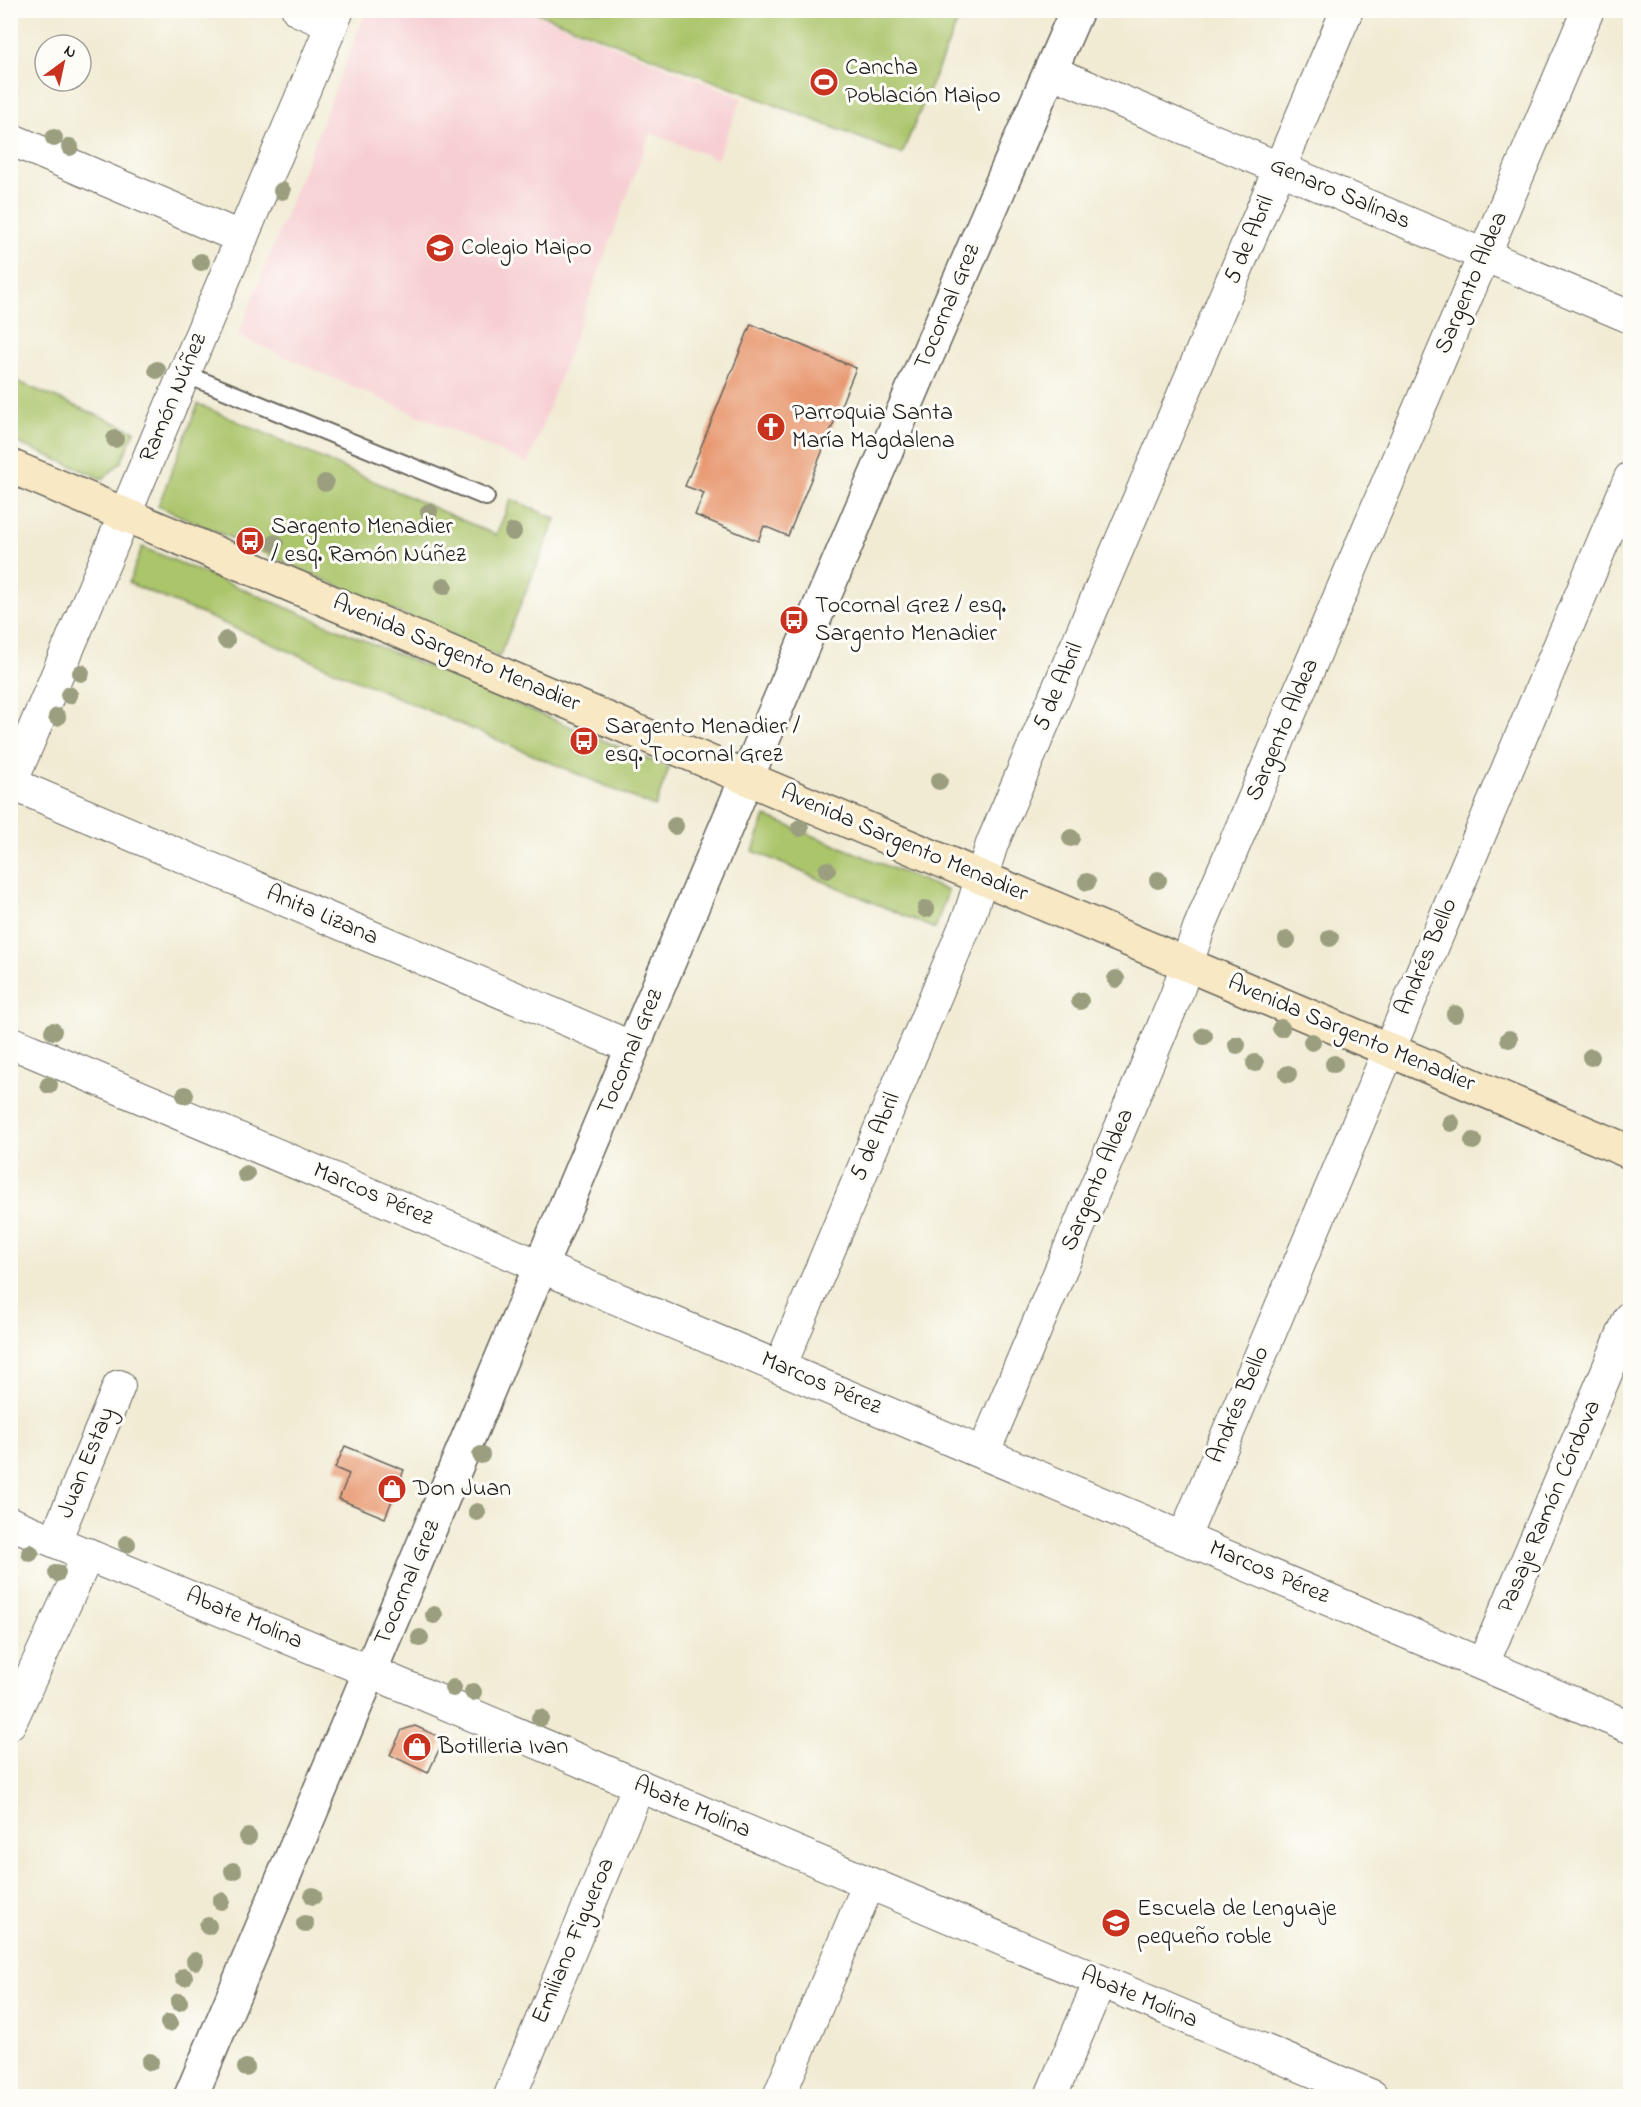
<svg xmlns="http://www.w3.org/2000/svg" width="1641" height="2107" font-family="'Indie Flower',sans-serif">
<rect width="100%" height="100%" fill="#fdfcf7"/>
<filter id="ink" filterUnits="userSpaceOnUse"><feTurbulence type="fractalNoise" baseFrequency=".0167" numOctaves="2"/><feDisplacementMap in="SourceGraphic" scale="12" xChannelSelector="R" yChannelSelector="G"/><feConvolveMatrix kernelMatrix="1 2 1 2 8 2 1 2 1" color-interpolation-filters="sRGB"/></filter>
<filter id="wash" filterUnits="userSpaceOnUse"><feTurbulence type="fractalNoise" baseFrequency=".008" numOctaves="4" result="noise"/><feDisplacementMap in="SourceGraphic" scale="24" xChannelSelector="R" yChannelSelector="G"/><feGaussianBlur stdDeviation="1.35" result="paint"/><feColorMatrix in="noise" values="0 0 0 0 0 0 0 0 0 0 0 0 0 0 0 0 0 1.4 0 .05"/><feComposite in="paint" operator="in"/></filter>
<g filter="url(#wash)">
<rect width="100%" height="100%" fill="#f1ebd3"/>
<!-- built -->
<path fill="#f7cfd3" d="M366,11H528L742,98L717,159L650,133L528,464L238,336Z"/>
<!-- green -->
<path fill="#abc56a" stroke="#647043" stroke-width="1.5" d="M532,11H962L902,154Z
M11,379L135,431L121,462L103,479L11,440Z
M198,404L496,535L511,499L556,519L499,657L158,506Z
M142,547L669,768L655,807L129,583Z
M765,816L948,891L935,929L753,851Z"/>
<g id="blocks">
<!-- building -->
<path fill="#e89971" d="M751,324L856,368L788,536L764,526L758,541L695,515L704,493L685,486Z
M345,1446L404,1470L385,1518L339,1499L349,1474L335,1468Z
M415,1726L444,1739L428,1773L390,1755L402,1730Z"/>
</g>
</g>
<g filter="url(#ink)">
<use href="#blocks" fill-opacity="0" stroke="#67645c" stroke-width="1.5"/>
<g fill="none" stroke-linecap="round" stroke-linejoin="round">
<!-- service casing -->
<g stroke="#67645c" stroke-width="20">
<path id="service" d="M185,374L486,497"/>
</g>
<!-- minor casing -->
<g stroke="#67645c" stroke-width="34">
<path id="minor" d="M298,10L332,25
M1050,71L1630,317
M10,139L242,238
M10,783L633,1048
M10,786L338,10
M10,1042L1630,1727
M780,1367L970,914L992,844L1347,10
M984,1452L1176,996L1199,928L1588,10
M10,1523L371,1672L1372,2096
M1184,1537L1630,478
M55,1541L119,1386
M1483,1664L1630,1317
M10,1723L88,1554
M510,2096L639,1785
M779,2096L869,1883
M1051,2096L1100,1981"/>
</g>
<!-- tertiary casing -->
<g stroke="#67645c" stroke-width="36">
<path id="tertiary" d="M191,2096C485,1401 774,703 1077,10"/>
</g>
<!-- secondary casing -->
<g stroke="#67645c" stroke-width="36">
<path id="secondary" d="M10,466L1630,1152"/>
</g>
<!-- service -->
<use href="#service" stroke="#fff" stroke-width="16"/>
<!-- minor -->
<use href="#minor" stroke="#fff" stroke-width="32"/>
<!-- tertiary -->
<use href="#tertiary" stroke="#fff" stroke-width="33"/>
<!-- secondary -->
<use href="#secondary" stroke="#f8e8c3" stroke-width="33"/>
</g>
<!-- trees -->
<g fill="#9b9f7f">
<circle cx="54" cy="138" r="9"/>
<circle cx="70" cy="147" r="9"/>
<circle cx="282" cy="191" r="9"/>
<circle cx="201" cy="262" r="9"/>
<circle cx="157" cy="370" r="9"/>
<circle cx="115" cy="439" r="9"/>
<circle cx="325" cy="483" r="9"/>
<circle cx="429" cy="512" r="9"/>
<circle cx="513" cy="532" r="9"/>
<circle cx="275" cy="543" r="9"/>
<circle cx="444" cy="586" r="9"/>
<circle cx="226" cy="640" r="9"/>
<circle cx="81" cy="673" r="9"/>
<circle cx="69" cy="695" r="9"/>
<circle cx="57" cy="717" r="9"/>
<circle cx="939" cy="781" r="9"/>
<circle cx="675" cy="826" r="9"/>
<circle cx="800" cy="828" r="9"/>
<circle cx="1071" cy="838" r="9"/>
<circle cx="827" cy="870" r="9"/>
<circle cx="1158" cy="880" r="9"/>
<circle cx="1087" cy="882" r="9"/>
<circle cx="926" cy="909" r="9"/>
<circle cx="1330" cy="938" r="9"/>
<circle cx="1287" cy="940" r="9"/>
<circle cx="1116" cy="979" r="9"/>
<circle cx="1080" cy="1001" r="9"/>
<circle cx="1455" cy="1014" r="9"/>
<circle cx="1281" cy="1028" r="9"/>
<circle cx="53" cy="1031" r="9"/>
<circle cx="1204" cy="1036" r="9"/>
<circle cx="1509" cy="1039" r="9"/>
<circle cx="1312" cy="1042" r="9"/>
<circle cx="1237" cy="1045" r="9"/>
<circle cx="1591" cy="1057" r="9"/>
<circle cx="1255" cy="1063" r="9"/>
<circle cx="1334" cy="1064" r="9"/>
<circle cx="1288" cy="1074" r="9"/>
<circle cx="49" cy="1085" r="9"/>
<circle cx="185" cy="1095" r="9"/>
<circle cx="1451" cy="1123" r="9"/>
<circle cx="1473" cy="1141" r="9"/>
<circle cx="246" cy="1174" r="9"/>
<circle cx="481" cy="1455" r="9"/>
<circle cx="477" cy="1512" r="9"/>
<circle cx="127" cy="1544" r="9"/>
<circle cx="30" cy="1553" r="9"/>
<circle cx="57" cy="1573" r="9"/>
<circle cx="434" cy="1615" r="9"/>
<circle cx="420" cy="1638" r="9"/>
<circle cx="453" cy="1688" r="9"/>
<circle cx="473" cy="1692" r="9"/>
<circle cx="540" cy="1718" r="9"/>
<circle cx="248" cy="1837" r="9"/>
<circle cx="233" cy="1871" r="9"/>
<circle cx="313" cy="1896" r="9"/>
<circle cx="221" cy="1901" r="9"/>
<circle cx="305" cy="1924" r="9"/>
<circle cx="208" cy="1926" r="9"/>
<circle cx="195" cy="1961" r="9"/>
<circle cx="184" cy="1977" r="9"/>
<circle cx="179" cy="2002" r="9"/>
<circle cx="169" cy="2023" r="9"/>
<circle cx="150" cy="2062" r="9"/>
<circle cx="246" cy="2068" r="9"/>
</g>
</g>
<!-- icons -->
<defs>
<g id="stadium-disc" transform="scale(1.5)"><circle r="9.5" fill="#c8321e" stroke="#fdfcf7"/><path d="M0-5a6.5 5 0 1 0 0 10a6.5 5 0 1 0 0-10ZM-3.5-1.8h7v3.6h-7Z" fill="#fff"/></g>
<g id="school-disc" transform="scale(1.5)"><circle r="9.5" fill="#c8321e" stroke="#fdfcf7"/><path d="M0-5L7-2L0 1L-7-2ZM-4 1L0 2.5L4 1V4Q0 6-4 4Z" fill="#fff"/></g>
<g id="church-disc" transform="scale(1.5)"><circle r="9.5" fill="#c8321e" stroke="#fdfcf7"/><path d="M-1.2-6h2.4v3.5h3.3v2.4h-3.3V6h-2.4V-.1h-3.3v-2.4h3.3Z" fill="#fff"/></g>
<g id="bus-disc" transform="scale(1.5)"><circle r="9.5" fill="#c8321e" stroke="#fdfcf7"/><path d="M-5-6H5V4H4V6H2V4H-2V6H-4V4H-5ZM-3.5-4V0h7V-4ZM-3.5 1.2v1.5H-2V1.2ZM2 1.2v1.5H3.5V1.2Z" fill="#fff"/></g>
<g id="shop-disc" transform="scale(1.5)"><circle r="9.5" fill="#c8321e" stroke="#fdfcf7"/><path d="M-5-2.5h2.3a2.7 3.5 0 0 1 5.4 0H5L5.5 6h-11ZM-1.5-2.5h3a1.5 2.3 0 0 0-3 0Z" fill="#fff"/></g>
</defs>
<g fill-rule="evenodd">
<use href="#stadium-disc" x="824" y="82"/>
<use href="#school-disc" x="440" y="248"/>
<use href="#church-disc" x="771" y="427"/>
<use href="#bus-disc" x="250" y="541"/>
<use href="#bus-disc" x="794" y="620"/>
<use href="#bus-disc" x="584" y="741"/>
<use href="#shop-disc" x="392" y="1489"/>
<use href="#shop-disc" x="417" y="1747"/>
<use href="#school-disc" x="1116" y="1923"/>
</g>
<g text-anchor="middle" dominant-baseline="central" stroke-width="6" stroke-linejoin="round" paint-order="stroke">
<!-- poi labels -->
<g font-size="24" fill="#1c1c1c" stroke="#fdfcf7" text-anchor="start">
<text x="845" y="68">Cancha<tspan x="845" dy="28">Población Maipo</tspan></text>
<text x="461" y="248">Colegio Maipo</text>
<text x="792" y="413">Parroquia Santa<tspan x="792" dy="28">María Magdalena</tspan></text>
<text x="271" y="527">Sargento Menadier<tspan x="271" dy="28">/ esq. Ramón Núñez</tspan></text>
<text x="815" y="606">Tocornal Grez / esq.<tspan x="815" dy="28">Sargento Menadier</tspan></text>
<text x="605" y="727">Sargento Menadier /<tspan x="605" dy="28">esq. Tocornal Grez</tspan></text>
<text x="413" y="1489">Don Juan</text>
<text x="438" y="1747">Botilleria Ivan</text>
<text x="1137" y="1909">Escuela de Lenguaje<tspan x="1137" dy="28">pequeño roble</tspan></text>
</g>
<!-- street labels -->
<g font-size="24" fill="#1c1c1c" stroke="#fdfcf7">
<text transform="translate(1340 194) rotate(23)">Genaro Salinas</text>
<text transform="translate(1250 240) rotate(-67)">5 de Abril</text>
<text transform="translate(1472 283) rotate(-67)">Sargento Aldea</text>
<text transform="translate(948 307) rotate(-67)">Tocornal Grez</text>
<text transform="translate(174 398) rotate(-67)">Ramón Núñez</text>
<text transform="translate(456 654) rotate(23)">Avenida Sargento Menadier</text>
<text transform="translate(1059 687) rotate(-67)">5 de Abril</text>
<text transform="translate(1283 730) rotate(-67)">Sargento Aldea</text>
<text transform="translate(904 844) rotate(23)">Avenida Sargento Menadier</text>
<text transform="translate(322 916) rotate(23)">Anita Lizana</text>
<text transform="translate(1427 957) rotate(-67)">Andrés Bello</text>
<text transform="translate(1351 1034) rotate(23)">Avenida Sargento Menadier</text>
<text transform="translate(631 1052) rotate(-67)">Tocornal Grez</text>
<text transform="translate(876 1137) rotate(-67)">5 de Abril</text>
<text transform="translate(1098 1180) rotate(-67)">Sargento Aldea</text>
<text transform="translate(373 1195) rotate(23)">Marcos Pérez</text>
<text transform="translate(821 1384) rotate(23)">Marcos Pérez</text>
<text transform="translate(1239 1405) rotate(-67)">Andrés Bello</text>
<text transform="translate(87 1463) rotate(-68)">Juan Estay</text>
<text transform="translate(1550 1507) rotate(-67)">Pasaje Ramón Córdova</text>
<text transform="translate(1269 1573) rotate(23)">Marcos Pérez</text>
<text transform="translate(408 1583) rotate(-67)">Tocornal Grez</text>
<text transform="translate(244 1619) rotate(23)">Abate Molina</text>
<text transform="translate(692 1808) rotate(23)">Abate Molina</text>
<text transform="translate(574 1941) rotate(-67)">Emiliano Figueroa</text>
<text transform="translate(1139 1998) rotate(23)">Abate Molina</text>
</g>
</g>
<!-- margin -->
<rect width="1641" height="2107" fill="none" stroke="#fdfcf7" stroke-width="36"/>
<!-- north arrow -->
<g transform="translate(63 63) rotate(33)"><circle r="28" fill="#fdfcf7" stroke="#a3a29f" stroke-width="1.5"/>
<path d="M0-4.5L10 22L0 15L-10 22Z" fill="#c8321e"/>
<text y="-9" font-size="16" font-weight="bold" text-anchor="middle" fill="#1c1c1c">N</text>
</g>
</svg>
